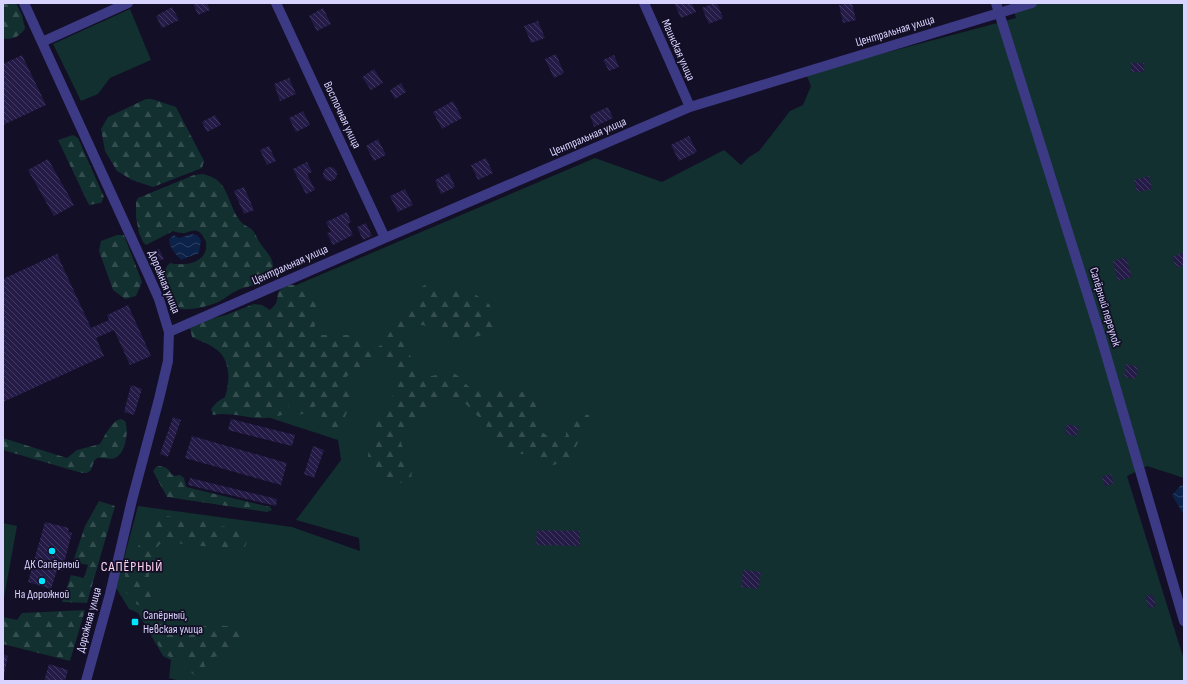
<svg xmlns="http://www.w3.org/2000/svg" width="1187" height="684" font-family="'Sofia Sans Condensed',sans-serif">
<defs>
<pattern id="forest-firs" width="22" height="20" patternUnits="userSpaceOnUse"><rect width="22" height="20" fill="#12302f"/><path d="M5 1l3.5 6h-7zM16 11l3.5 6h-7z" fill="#344d4e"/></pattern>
<pattern id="water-waves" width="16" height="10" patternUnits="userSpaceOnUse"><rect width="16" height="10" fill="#0c2248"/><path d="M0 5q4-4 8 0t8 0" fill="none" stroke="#2f4163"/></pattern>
<pattern id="building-back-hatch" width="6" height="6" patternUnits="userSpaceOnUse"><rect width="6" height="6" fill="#241b47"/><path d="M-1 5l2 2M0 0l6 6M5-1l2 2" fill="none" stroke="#433b63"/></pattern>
</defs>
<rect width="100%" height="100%" fill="#130f26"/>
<!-- green -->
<path fill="#12302f" d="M1012,3H1184V478L1147,466L1127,476L1184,660V681H180L169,678L171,660L163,656L138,613L129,609L116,588L138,506L292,527L360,551L359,538L296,520L341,460L338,440L255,413L287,289L595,158L662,182L724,150L741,165L749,157L759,151L790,111L803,105L811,86L806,74L1016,18Z
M130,9L151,60L110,78L98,94L81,101L53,44Z
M3,523L17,526L4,598H3Z"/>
<!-- forest -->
<path fill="url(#forest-firs)" d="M3,3H16L22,15L25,29C19,36 15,39 5,39L3,36Z
M146,99H152L176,107L204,161L202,168L153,187L132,180L117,171L105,151L101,129L108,117Z
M73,135L78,138L104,197L101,203L89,205L58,140Z
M203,174C207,175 213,177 217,180C232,192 230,218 248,227C255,230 256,237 260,243C265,251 276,259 272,270C271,274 268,280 264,282C256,286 246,286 238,290C231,293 226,298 220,301C211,306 187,312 178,308C171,305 168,292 166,285C163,277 163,269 170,263C183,266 203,264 206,249C206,245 207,243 205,240C203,236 201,232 197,231C191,229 187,234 182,233C179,233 176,232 173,231L146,245L143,242L139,233L136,217V202L138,198L194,175Z
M117,235H124L142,282L136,296L125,299L113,290L99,251L101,241Z
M437,281L443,289L472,292L489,304L494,312L497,321L495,331C477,338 456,342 437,332C432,329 428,325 421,325C413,325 408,332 404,338C407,350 416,374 431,376C437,376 443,371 449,372C460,373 464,386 474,389C481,391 485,388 492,389C495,389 498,390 501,391C510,392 519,390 528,393C531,394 533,396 535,398C544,408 534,420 541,430C544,435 550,437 556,440L566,436C567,418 571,412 589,415L590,424L579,440L571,458C553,467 540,471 525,454C490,454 499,443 483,421C481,418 477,416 474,413C471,411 470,408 468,406C463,401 455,398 449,395L439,399L432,406L428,415L422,422L413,426L404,434L401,443L412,469L411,480C387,486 384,488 367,469C367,456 373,420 383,411C385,409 389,408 392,407L394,371C386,354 376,362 365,368C359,372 353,372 347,376L346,381L354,393C348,405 347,418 338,429C331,430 326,432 320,427L322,412L320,407L315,406L308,412L299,415C293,407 295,401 298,392L293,390L289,393L288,413C279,416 268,419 257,418C243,417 228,412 213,415L211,409L217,402L225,397C230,382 231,361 217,350C210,344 200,341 192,337L190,328L206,320L226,315L254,304L262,305L270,310C272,308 275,305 276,303C279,297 275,292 284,287C296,279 319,294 320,307C321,313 316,322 314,328L321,335H352L365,348L374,349L383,344L398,319L412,307L420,288L428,283Z
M121,419L125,421C129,430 126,451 117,457C111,461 103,457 97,458L94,461L91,470L87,473H82L3,450V438L67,458L77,450L100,444C105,436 111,421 121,419Z
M160,466C166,467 169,469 171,474L175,476L180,475L184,478L186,487L270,507L272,510L267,512L167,497L153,471L156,467Z
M99,501L115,506L87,603L62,602L71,575L84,578L88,565L73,562L85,526Z
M167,516L177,518L213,522L221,526L231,528L245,534C247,539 248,545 243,548C236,553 211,546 203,546C195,545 186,545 178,543C173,543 168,541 163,542C153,546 148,571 149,581C149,588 153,596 149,602C147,605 144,606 141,606L136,604L126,592L125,573L127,563L141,542L145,522L148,518L152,517Z
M85,610L70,661L3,644V617L17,620L22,613Z
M155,623C163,624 172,627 179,628C191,628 250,617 244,642C243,645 239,650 236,651C227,655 216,656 206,659L204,663L207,672C198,684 189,671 184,662C180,661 176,660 172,658C160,653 153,637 151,626Z"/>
<!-- water -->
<path fill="url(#water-waves)" d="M191,234L197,235L201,240L199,253C193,256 188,256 182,260C176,256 169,246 169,239L174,235L179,238Z
M1181,485L1184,486V515L1172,495Z"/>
<!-- building -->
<path fill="url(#building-back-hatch)" d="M193,3H207L210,10L198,15Z
M674,3H692L696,12L681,18Z
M714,3H717L723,18L709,24L702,8Z
M852,3L856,20L843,23L839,5Z
M172,7L179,20L162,28L156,16Z
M323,8L331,24L317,31L309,16Z
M538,21L545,38L531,43L524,26Z
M556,54L564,73L554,78L545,59Z
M22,55L46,105L3,125V64Z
M614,55L619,67L609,71L603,60Z
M1131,63H1144V72H1131Z
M374,69L383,83L371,90L362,77Z
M289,78L296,94L280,101L274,84Z
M401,83L406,92L395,99L390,90Z
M453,101L462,118L442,129L433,112Z
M608,107L613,118L594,127L590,115Z
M303,111L310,125L296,132L289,118Z
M215,115L221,125L207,132L202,122Z
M689,136L697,152L679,161L671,145Z
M378,139L386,155L374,161L366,146Z
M269,146L276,161L267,165L260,150Z
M486,158L493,173L478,180L471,165Z
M48,159L74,205L54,216L28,170Z
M307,162L312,172L307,174L315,190L306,194L293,169Z
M323 174a7 7 0 1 1 14 0a7 7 0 1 1-14 0Z
M449,173L455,187L441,194L435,180Z
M1149,176L1152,189L1137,192L1134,180Z
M244,187L254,210L244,214L234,191Z
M405,189L413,205L398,212L390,196Z
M347,212L351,222L348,224L353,235L333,245L327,233L331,232L326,222Z
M366,223L372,236L363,240L357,227Z
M159,249L164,259L156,262L151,252Z
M1184,252V265L1177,268L1172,257Z
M57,254L91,328L109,320L107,315L128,305L151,356L130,365L114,330L96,338L104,356L3,402V279Z
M1126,257L1132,277L1118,281L1113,261Z
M1126,364L1138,367L1136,379L1124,377Z
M131,385L142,389L134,415L124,412Z
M173,417L181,420L168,457L160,454Z
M231,419L295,435L292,446L228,430Z
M1067,424L1079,427L1077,436L1065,434Z
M192,436L287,463L281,485L185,458Z
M313,446L324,450L314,478L304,474Z
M1111,474L1114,483L1105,487L1102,477Z
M190,478L277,499L276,506L188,485Z
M45,522L69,528L68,532L72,533L62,571L57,570L51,589L28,582Z
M537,530L580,531V546L536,545Z
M743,570L761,572L758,589L741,587Z
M1152,594L1156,606L1149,608L1145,597Z
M3,654L8,656L4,676H3Z
M49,664L68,670L65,681H44Z"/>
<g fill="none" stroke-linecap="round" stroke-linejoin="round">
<!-- minor -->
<path stroke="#3d3a85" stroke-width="10" d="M24,3L147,272L159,299L169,332L168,361L159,399L132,500L110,594L86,681
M276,3L385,238
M644,3L690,107
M996,3L1100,334L1184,621
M42,42L128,3
M169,332L385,238L690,107L1032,3"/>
</g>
<!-- markers -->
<g fill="#00e5ff" stroke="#130f26" stroke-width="1.5">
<circle cx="52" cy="551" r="4"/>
<circle cx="42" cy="581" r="4"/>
<rect x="131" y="618" width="8" height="8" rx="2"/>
</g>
<g text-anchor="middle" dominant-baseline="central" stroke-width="3.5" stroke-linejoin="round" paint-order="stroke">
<!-- street labels -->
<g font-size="12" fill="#d9d4ff" stroke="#130f26">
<text transform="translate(895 31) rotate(-17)">Центральная улица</text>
<text transform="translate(678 50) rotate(66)">Мгинская улица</text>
<text transform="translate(342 115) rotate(65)">Восточная улица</text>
<text transform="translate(588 137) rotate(-23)">Центральная улица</text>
<text transform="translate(290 265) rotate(-24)">Центральная улица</text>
<text transform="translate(164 282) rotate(68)">Дорожная улица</text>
<text transform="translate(1105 307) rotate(73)">Сапёрный переулок</text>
<text transform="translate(89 620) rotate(-75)">Дорожная улица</text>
</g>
<!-- poi labels -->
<g font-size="12" fill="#d9d4ff" stroke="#130f26">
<text x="52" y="564">ДК Сапёрный</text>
<text x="42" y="594">На Дорожной</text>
<text x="143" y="615" text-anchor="start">Сапёрный,<tspan x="143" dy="14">Невская улица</tspan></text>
</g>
<!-- quarter labels -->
<g font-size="14" letter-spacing="1" fill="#ffd6f0" stroke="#130f26">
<text x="132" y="566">САПЁРНЫЙ</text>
</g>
</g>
<!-- border -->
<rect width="1187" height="684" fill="none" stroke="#d9d4ff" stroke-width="8"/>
</svg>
